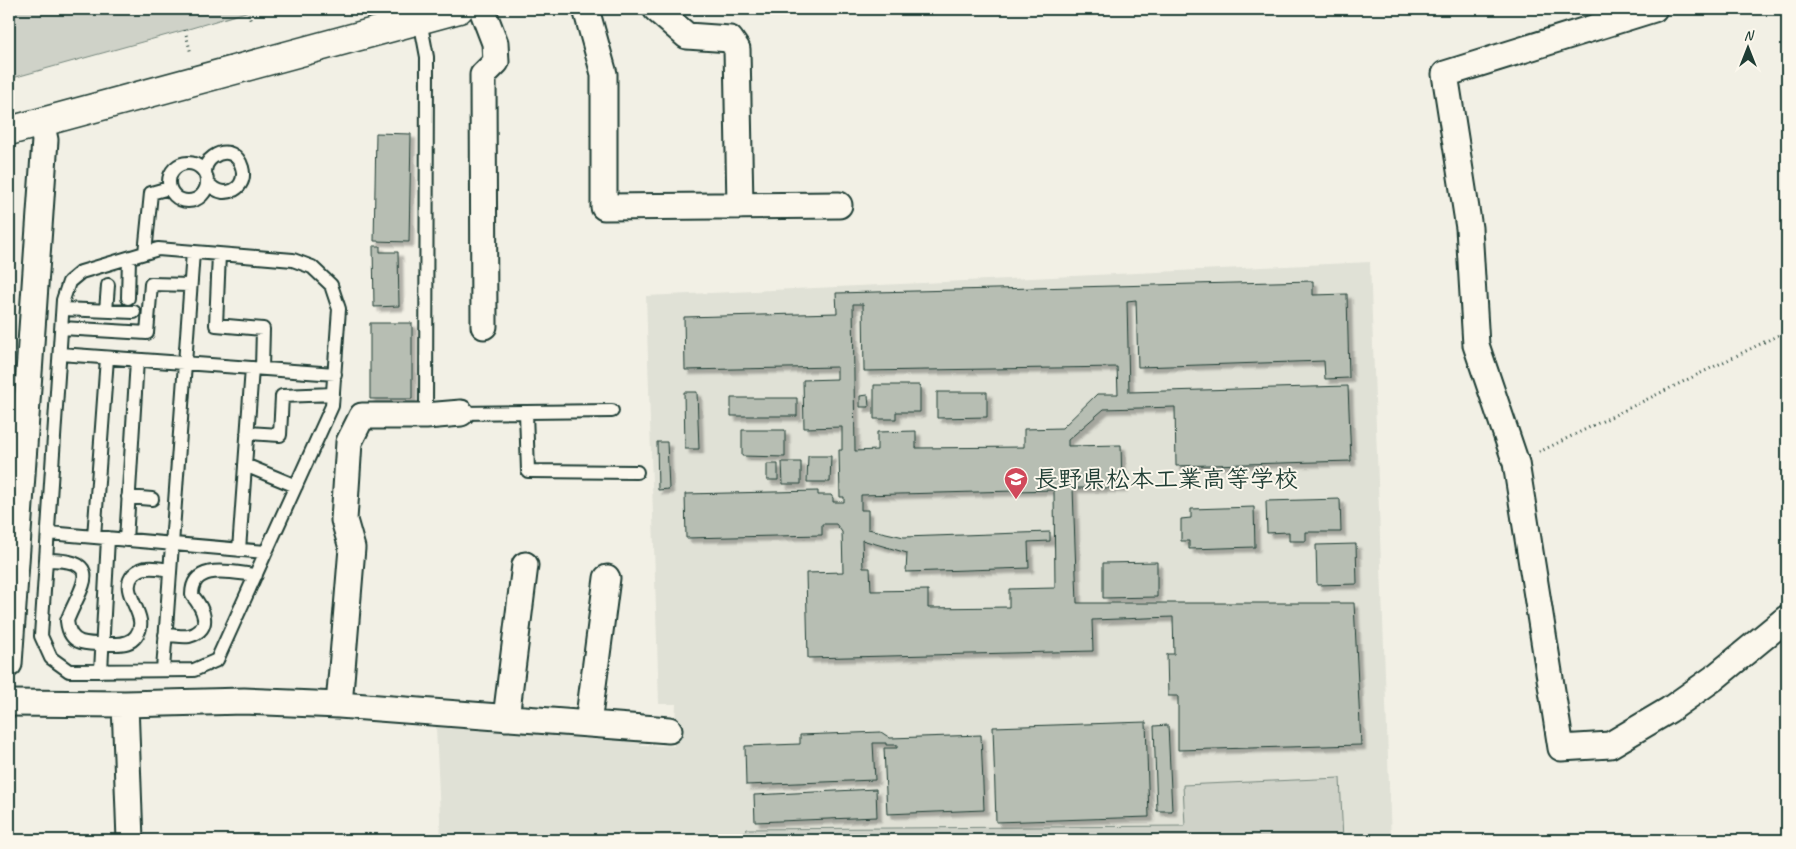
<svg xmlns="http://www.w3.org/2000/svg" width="1796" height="849" font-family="Caveat,'Klee One',sans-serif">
<defs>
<filter id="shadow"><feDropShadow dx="4.5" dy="4.5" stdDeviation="1" flood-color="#0004"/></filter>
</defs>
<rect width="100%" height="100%" fill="#f2f0e5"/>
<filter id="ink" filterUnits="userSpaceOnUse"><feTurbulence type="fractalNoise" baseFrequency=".02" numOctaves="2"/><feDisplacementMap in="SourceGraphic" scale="10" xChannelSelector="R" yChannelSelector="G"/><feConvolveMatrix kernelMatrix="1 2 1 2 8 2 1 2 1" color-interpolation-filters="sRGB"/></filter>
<g filter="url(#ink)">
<!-- built -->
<path fill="#e0e1d6" d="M1370,262L1391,840H441L436,727L642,738L641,745L674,746L676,704H659L646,296Z"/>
<!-- green -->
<path fill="#cfd2c8" stroke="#77887e" d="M9,9H256L185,30L9,79Z
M1340,778L1343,840H738L747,829L1185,826L1183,785Z"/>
<!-- building -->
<path fill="#b7beb3" stroke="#1f3d34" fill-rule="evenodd" filter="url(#shadow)" d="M376,133L411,134L409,242L374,241Z
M373,246H380V252H398L399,306L374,307Z
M1313,281V295L1347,294L1349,378L1325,379L1324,361L1138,367L1136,300L1127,301L1129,392L1348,386L1351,461L1176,466L1175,407L1104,409L1068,440V446L1121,445L1122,488H1073L1077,603H1354L1361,745L1178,750V696H1168L1167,654H1174L1173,617L1092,620L1093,651L808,658L806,573L843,572L842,532L836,524H822V535L686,538L685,494L818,491V495H831L833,498V502H844V497H840L839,450H842V427L804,428L803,380L837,379V367L685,370L684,317L837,313L836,293ZM853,304H863L864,371L1117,367L1118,394H1097L1062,428L1024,429V447L916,448V431L877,432V450L855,451ZM1054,490L1055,588L1009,589V607L928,608V590L871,591L870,568H863L862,540L907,553L906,572L1029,568L1028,542L1050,541V532L904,537L868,529V510H861V495Z
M370,323H412V399H370Z
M874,385H920V412H896V419H874Z
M684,392H697L699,449H685Z
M937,392H987V417L937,418Z
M868,395L869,407H860V396Z
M731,398H797V416H731Z
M742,430H785V457L742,456Z
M657,442H667L669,489L658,490Z
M808,456H831L830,482H807Z
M782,462H801V484H783Z
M767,464H778V480H767Z
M1340,499L1341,532H1306V541H1289V532L1267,533L1266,501Z
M1254,507L1255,547L1189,549V541H1181V519L1191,518V509Z
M1356,544L1357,584L1317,585L1316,545Z
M1157,562V597L1103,598V563Z
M1146,722L1149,817L996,822L993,727Z
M1168,725L1172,811H1157L1154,726Z
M881,732L890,738L981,735L984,810L887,814L884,748H897V745H886V743H873L875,780L746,785L745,746L800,744V735Z
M876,789L877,817L755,822L754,795Z"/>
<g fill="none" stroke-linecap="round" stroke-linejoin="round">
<!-- lane casing -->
<g stroke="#1f3d34" stroke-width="16">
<path id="lane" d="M420,20L427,57L426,416
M169 182a19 19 0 1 1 38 0a19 19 0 1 1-38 0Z
M205,173C205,166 207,161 213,157C242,137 258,193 223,192C216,191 212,188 207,182
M158,249L293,260L312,267L331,285L339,309L332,406L217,660L194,670L69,671L51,658L41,636L63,300L69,282L81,272Z
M145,253L151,193L169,188
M219,254L216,325L263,329L262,368
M128,298L129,258
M63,309L134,312
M106,311L108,285
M62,328L147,333L151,284L190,285
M60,354L335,374
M612,411L526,412L528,471L637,472
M461,413L526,412
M247,433L280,435L282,396L333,394
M245,465L296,486
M128,497L152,499
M49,533L266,552
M94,537L107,358
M126,540L137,360
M239,550L252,368
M47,560C107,560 80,587 67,621C68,630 71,639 81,642C91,645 105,644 116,644C124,644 131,643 136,636C152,616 117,593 133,575C137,571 142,568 147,568C154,567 163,569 170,570
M165,635C173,635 182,637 189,636C214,629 203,608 192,595C192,561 234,573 256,575
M163,670L193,252
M101,671L108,538"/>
</g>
<!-- street casing -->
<g stroke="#1f3d34" stroke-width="29">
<path id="street" d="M482,9L495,43L496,62L483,75L484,326
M586,9L604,74V207L839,205
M656,9L687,36L730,39L737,49L740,206
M1654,9L1445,74L1469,228L1476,345L1516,463L1561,748L1610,745L1669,710L1714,678L1787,618
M9,664L45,140L41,122
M9,703L125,704L244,701L339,705L669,730
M125,704L130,840
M339,705L352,548L344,520L349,442L362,416H426L461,413
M506,718L525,565
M588,724L607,578"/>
</g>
<!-- secondary casing -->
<g stroke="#1f3d34" stroke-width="31">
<path id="secondary" d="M9,131L459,9"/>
</g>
<!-- path -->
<path stroke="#1f3d34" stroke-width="3" stroke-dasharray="1 4" stroke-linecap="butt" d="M247,9L251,22
M185,30L191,54
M1539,452L1787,331"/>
<!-- lane -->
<use href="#lane" stroke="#fbf7ec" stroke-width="12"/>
<!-- street -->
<use href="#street" stroke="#fbf7ec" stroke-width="25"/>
<!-- secondary -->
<use href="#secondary" stroke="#fbf7ec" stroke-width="28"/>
</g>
</g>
<!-- icons -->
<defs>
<g id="school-pin" transform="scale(1.25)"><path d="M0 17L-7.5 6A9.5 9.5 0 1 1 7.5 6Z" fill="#d1495b" stroke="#fbf7ec"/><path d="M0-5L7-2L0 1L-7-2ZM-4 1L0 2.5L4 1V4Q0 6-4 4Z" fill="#fff"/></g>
</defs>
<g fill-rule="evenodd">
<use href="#school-pin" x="1016" y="479"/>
</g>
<g text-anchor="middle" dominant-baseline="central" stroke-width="4" stroke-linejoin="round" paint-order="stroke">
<!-- poi labels -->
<g font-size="24" font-weight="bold" fill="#1f3d34" stroke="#fbf7ec" text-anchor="start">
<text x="1034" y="479">長野県松本工業高等学校</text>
</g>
</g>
<!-- margin -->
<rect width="1796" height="849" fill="none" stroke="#fbf7ec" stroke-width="30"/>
<rect x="15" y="15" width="1766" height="819" fill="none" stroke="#1f3d34" stroke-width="2" filter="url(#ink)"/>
<!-- north arrow -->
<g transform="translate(1748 48)" stroke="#fbf7ec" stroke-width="4" paint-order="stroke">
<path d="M0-4L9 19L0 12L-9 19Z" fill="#1f3d34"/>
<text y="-8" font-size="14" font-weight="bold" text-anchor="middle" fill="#1f3d34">N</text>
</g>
</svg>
